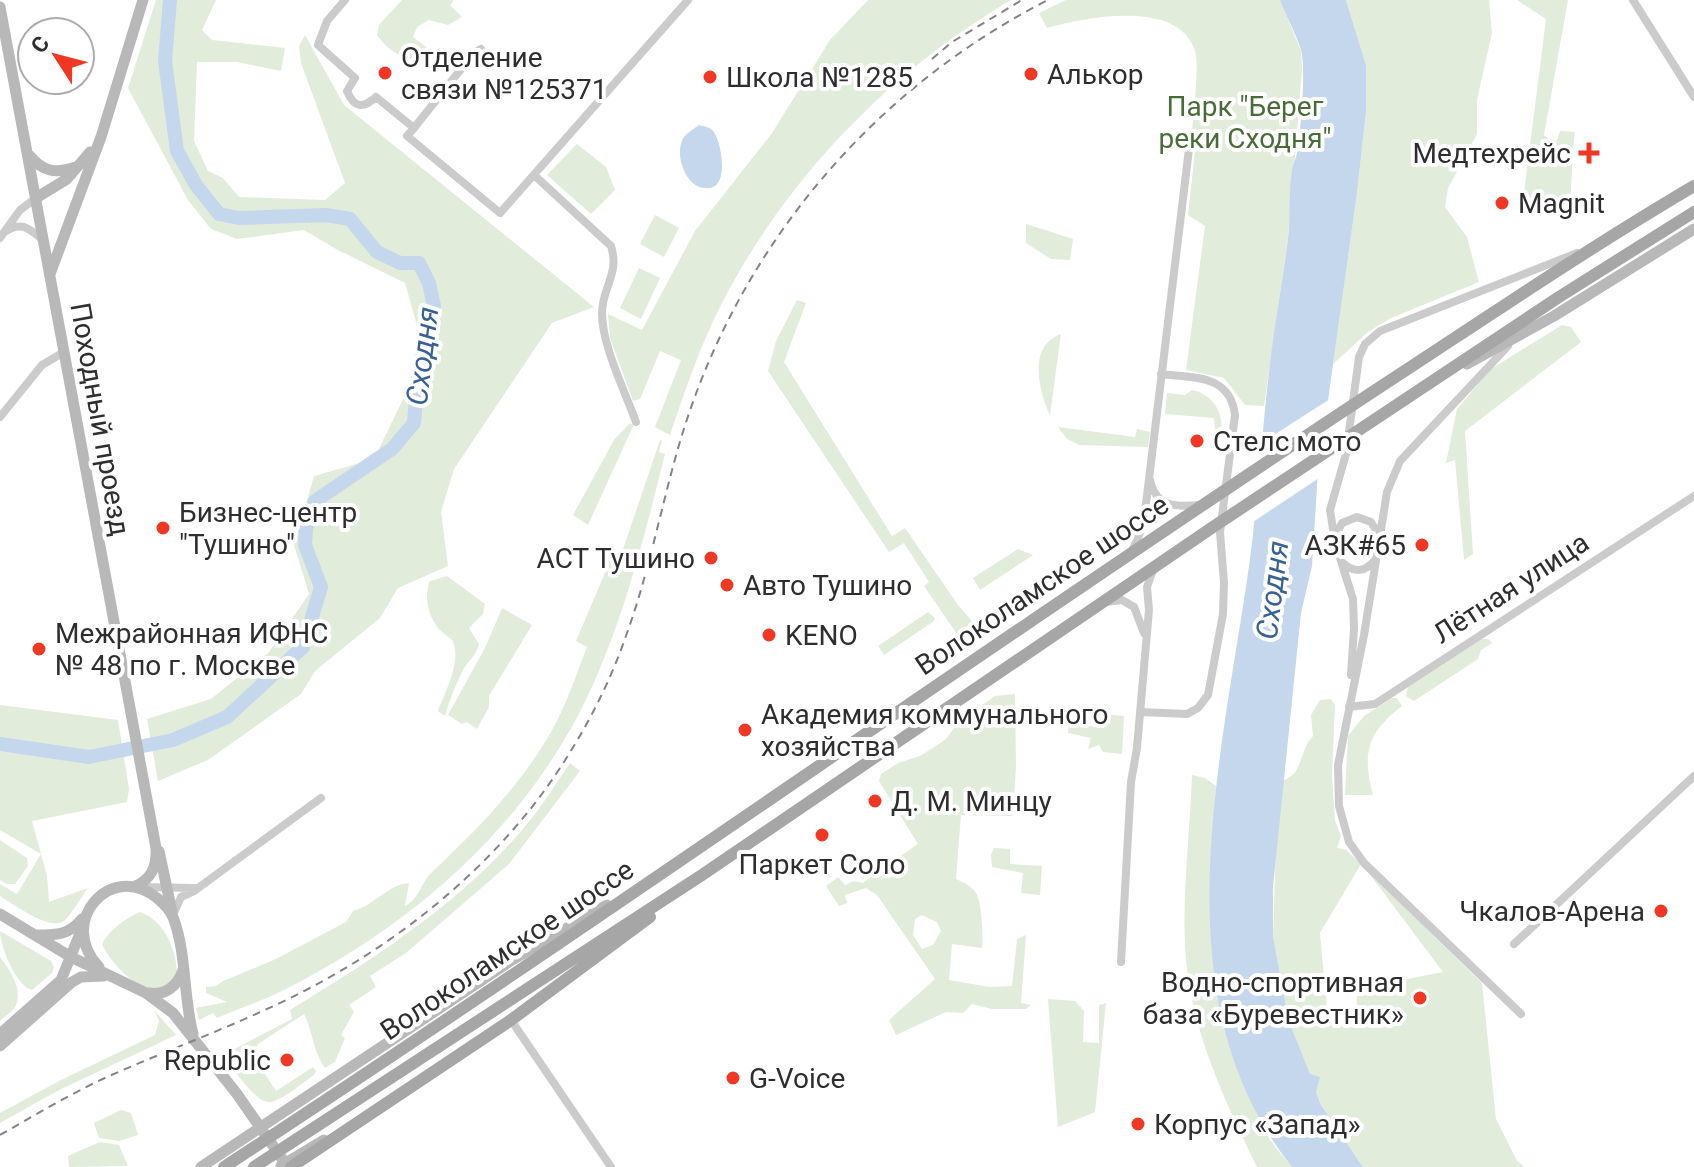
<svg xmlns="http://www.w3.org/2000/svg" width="1694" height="1167" font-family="Roboto,sans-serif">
<rect width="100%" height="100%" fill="#fff"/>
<!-- green -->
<path fill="#e1ecda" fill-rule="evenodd" d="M156,0H216L202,30L212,40L285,48L281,71L237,62H197L194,141L208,171L223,178L239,197L325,200L345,183L301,63L299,46L305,35L344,105L594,307L552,323L454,469L441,512L448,566L398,588L380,618L315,671L301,694L208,760L158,781L147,719L211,699L269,652L309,594L294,545L314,476L374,459L425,354L405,283L336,249L304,230L237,239L211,229L188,200L128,88Z
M402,0H454L450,5L462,17L448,25L429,20L417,27L413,37L430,50L424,62C403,59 389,52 377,35L379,25Z
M868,0H1011C889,72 786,178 721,305C700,346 685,391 670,435L655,427L681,360L660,351L640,399L633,401L610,338L608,314L642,330L695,231L772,133L830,40Z
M1066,0H1280L1301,51L1302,70L1289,230L1264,406L1245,405L1224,378L1186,370L1205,226L1188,215L1196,142L1192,138C1192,115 1200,71 1195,51C1179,0 1091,16 1047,28L1039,13Z
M1346,0H1489L1492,33L1477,100V134L1448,188L1445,207L1467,237L1479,282L1389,319L1368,332L1333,364L1357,193L1366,112V65Z
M1517,0H1568L1544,135L1551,141L1557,140L1560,131L1575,132C1572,156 1572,179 1570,203C1558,214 1537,214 1522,209L1546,19Z
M577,144L606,167L615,190L591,214L547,175Z
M655,215L679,228L664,257L640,244Z
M1026,224L1073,239L1070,260L1051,259L1026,243Z
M639,268L660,278L641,319L620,308Z
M797,300L806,303L784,362L892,536L905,528L958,605L972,621L985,624L994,619L1043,587L1042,591L966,642L962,631L957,634L924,586L929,582L904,543L889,552L768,371L776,341Z
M1562,325L1571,327L1581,342L1465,431L1473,554L1464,560L1455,460L1446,463L1457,409L1491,369Z
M1061,334L1050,415C1039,392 1027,346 1061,334Z
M1192,390C1212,394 1222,410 1222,430L1215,429L1214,418L1165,414L1167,393L1185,395Z
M629,424H634L588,525L573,515L614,440Z
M1058,427L1135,437L1137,429L1150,432L1148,447L1079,445L1067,439Z
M660,440L662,441L659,452L665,454C646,530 627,607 595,680C535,818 418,923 284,990C263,1001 239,1008 217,1018L213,1013L199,1020L196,1008L227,1002L206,993V987L216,986L223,981L276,959L346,922L353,911C373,906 389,884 409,883L405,906C420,898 420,884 431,873C476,831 520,786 551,732C566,706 576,675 587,647L576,641L610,561L618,564Z
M1018,549L1033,555L980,590L973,578Z
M447,576L485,604L483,614L469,628L479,644C476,657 467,661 462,672C455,686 449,701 445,716L438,711C445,693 460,664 454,645C452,637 447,637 442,632C429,620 423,597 430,581Z
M502,608L532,625L489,696V707L477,729L467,722L462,724L448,715L486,646Z
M928,612L935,618L934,621L884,655L878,646Z
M1481,639H1488L1492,643L1481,650L1478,659L1414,701L1406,696L1408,687Z
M1015,694L1016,765L1013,816L961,815L956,879C963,882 974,887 977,895C982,907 983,935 982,948L952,944L949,980L990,987L1012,986L1017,939L1026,935L1021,1003L1031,1005L1026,1009H992L972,1004L963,1013L946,1012L896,1035L889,1020L935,979L877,895L866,888L845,895L847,903L839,906L826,886L838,877L845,885L854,881L863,883L874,875L877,867L886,866L918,844L879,781L881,774L898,763L920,756L945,740L958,723L995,696ZM922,915L937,922L941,931L933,945L922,949L913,935L915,919Z
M1392,698H1397L1402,706C1367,733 1362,753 1373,795H1345L1348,736L1364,716Z
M1331,699L1335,705L1332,776L1335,821L1341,836L1337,848L1345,849L1361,864L1320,933L1327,1009L1357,1006V989L1443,972L1368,872L1482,983L1496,1119L1517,1161L1525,1167H1363L1321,1105L1289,1022L1273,936L1276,845L1283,780C1304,775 1299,749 1313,736L1311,715L1320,700Z
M0,705L118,720L129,789L127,802L32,821L47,876L49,902L88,888C80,898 74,911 65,920C52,933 13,904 0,896V884L17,894L41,854L0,830Z
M1101,714L1124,716L1122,754L1103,752L1099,745L1088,749L1091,738L1068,733L1069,721L1099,728Z
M570,763L580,771L509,864L406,953L370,976L376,987L349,1005L354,1012L341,1035L345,1038L335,1062L325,1068C313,1052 313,1032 304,1014L258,1044L252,1054L276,1091L313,1067L316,1071L314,1075C302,1083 286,1098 271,1102C256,1105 232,1066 223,1055L292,1019L290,1010C375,958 463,902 527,824C543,805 556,783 570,763Z
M1192,775L1205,778L1216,786C1209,894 1202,986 1246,1088C1254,1104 1259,1123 1269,1138C1275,1148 1284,1158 1292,1167H1257C1225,1102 1192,1032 1186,959C1181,902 1190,833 1192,775Z
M0,840L27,858L28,866L15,884H7L0,880Z
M994,848L1010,849V864L1042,866L1040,895L1021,893L1023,873L992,867L991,855Z
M140,912C164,920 177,950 177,974C173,978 168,985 162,988C142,998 109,961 102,944C109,930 126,918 140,912Z
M0,931L51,961L54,967L52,973L32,990C17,987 0,947 0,931Z
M0,957C10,970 24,991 15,1007C12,1012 4,1017 0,1021Z
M1048,999L1075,1001L1084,1011L1083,1042L1099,1043V1005L1106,1003L1095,1112L1058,1127Z
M154,1010L176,1035L59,1090L0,1123V1113L59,1081L155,1035L159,1021Z
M121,1110L131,1113L138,1135L119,1141L99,1138L94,1123Z
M100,1142L119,1145L128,1166L69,1167L68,1156Z"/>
<!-- water -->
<path fill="#c5d7ed" d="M1280,0H1346L1366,65V112L1357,193L1318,472L1312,566L1301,613L1273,887V936L1289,1022L1310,1074L1320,1077L1316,1092L1321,1105L1363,1167H1292C1157,999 1222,759 1249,566C1260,486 1263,406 1275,326C1280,294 1285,262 1289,230C1290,210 1289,190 1292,170C1293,164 1296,159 1297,153C1301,131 1306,70 1301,50C1296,33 1286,17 1280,0Z
M699,125C706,127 712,127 715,134C721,144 728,181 713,187C688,196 672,154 684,137C688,132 694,129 699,125Z"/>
<!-- pier -->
<path fill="#fff" d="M1333,397L1322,476L1250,524L1257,446Z"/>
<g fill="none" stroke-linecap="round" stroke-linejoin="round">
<!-- river -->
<path stroke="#c5d7ed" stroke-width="14" d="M0,744L89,757L173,740L227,717L303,647L321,587L305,545L306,529L315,501L392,449L414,423L418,374L434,306L429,283L419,263H400L377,252L350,219L326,215L239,218L219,214L196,185L177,151L165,61L170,0"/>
<!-- street -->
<path stroke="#cbcbcb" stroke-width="8" d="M345,0L327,21L318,45L355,78L347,91C354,108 363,109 376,97L414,128L407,136L500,213L688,0
M1633,0L1694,97
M414,128L473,54L481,49
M534,175L611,246C620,274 602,287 602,313C602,346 625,391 636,422
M6,231C22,221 29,229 42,239
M0,238L20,210L36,198
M1508,346L1400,461L1387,492L1364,635L1338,765L1339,806L1349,842L1364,863L1521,1014
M0,417L42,365L64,352
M1150,480C1156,508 1177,507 1200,505
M1335,537L1342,523L1357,517L1371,522L1379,535
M1132,551L1143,526L1145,512L1189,149
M1342,562C1354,574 1366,572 1376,559
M1106,602L1122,600L1134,607L1144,633
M1351,675L1354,628L1353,599L1335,542L1330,510L1346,454L1359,357L1365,344L1380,331L1577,253
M1349,707L1375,704L1694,496
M1140,712L1187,714L1198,708L1208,695L1223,614L1224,583L1220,532L1235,415C1230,374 1194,378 1161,374
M140,887L195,888
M173,915L181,897L194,891L321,798
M1514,944L1694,776
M1121,962L1131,782L1137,748L1149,610L1147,587L1153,570
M511,1020L611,1167"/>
<!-- secondary -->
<path stroke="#b8b8b8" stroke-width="11" d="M0,7L156,848C157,868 151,880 133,887
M29,155C43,172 55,174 76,167
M36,198L67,179L90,152
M50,274L101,137L143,0
M1467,364L1554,316L1694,229
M159,851L172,912
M0,914L71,957L146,993L173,1013L237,1094L285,1163
M37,935C57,935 69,935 82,919
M99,967C56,922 111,860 157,898C163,903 170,910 173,917C187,954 183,996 193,1034
M148,993C165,996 178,986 183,970
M0,1034L61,980L81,931
M0,1046L72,982L81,977L104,976
M281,1166L324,1140
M201,1167L512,960L607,905"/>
<!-- primary -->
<path stroke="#a6a6a6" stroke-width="12" d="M224,1167C608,916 982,649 1365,397C1474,326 1582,252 1694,186
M254,1167L702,875L1213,527L1559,297L1694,212
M291,1167L511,1020L650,917"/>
<!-- rail -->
<path stroke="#838383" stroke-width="2" stroke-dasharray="8 6" stroke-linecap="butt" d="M932,59L952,42L1022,0
M0,1135C35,1115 70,1094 107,1077C179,1045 254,1019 323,981C406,935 481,874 539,798C576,748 607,692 627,633C649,572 661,507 679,445C735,252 869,91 1048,0"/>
</g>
<!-- markers -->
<g fill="#f03724" stroke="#fff" stroke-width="3">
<circle cx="385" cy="73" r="8"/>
<circle cx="1031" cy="74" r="8"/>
<circle cx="710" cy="77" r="8"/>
<path d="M1585 141h8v8h8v8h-8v8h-8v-8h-8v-8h8z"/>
<circle cx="1502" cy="203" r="8"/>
<circle cx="1197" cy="441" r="8"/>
<circle cx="163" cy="528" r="8"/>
<circle cx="1422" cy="545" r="8"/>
<circle cx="711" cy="558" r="8"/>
<circle cx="727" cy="585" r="8"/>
<circle cx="769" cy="635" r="8"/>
<circle cx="39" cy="649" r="8"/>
<circle cx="745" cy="730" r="8"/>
<circle cx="875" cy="801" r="8"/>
<circle cx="822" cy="835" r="8"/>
<circle cx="1661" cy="911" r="8"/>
<circle cx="1420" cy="998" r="8"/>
<circle cx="287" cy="1060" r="8"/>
<circle cx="733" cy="1078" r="8"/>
<circle cx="1138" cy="1124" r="8"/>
</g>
<g text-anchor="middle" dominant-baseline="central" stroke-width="8" stroke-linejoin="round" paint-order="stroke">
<!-- poi labels -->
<g font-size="28" fill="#2e2e2e" stroke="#fff" text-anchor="start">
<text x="401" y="57">Отделение<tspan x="401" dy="32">связи №125371</tspan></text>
<text x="1047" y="74">Алькор</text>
<text x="726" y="77">Школа №1285</text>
<text x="1571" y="153" text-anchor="end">Медтехрейс</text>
<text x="1518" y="203">Magnit</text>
<text x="1213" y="441">Стелс мото</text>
<text x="179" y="512">Бизнес-центр<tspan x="179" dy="32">"Тушино"</tspan></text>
<text x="1406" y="545" text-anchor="end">АЗК#65</text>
<text x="695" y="558" text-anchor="end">АСТ Тушино</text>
<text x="743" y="585">Авто Тушино</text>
<text x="55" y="633">Межрайонная ИФНС<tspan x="55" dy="32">№ 48 по г. Москве</tspan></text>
<text x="785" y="635">KENO</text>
<text x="761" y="714">Академия коммунального<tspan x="761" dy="32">хозяйства</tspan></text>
<text x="891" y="801">Д. М. Минцу</text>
<text x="822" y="864" text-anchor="middle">Паркет Соло</text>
<text x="1645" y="911" text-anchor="end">Чкалов-Арена</text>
<text x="1404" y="982" text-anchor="end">Водно-спортивная<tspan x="1404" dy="32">база «Буревестник»</tspan></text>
<text x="271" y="1060" text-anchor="end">Republic</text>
<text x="749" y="1078">G-Voice</text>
<text x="1154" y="1124">Корпус «Запад»</text>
</g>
<!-- park labels -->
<g font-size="28" fill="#486c38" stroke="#fff">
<text x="1245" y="106">Парк "Берег<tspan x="1245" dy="32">реки Сходня"</tspan></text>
</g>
<!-- street labels -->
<g font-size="28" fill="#2e2e2e" stroke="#fff">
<text transform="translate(100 419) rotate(80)">Походный проезд</text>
<text transform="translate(1042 585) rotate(-34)">Волоколамское шоссе</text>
<text transform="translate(1511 588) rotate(-33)">Лётная улица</text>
<text transform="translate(507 950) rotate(-34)">Волоколамское шоссе</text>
</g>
<!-- water labels -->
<g font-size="30" font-style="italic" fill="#376194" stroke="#fff">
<text transform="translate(422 356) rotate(-83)">Сходня</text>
<text transform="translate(1272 590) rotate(-83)">Сходня</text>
</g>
</g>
<!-- north arrow -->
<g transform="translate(56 56) rotate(306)"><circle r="38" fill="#ffffff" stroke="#ababab" stroke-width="2"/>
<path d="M0-6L14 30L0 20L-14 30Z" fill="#f03724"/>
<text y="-12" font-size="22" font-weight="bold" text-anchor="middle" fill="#2e2e2e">С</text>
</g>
</svg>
